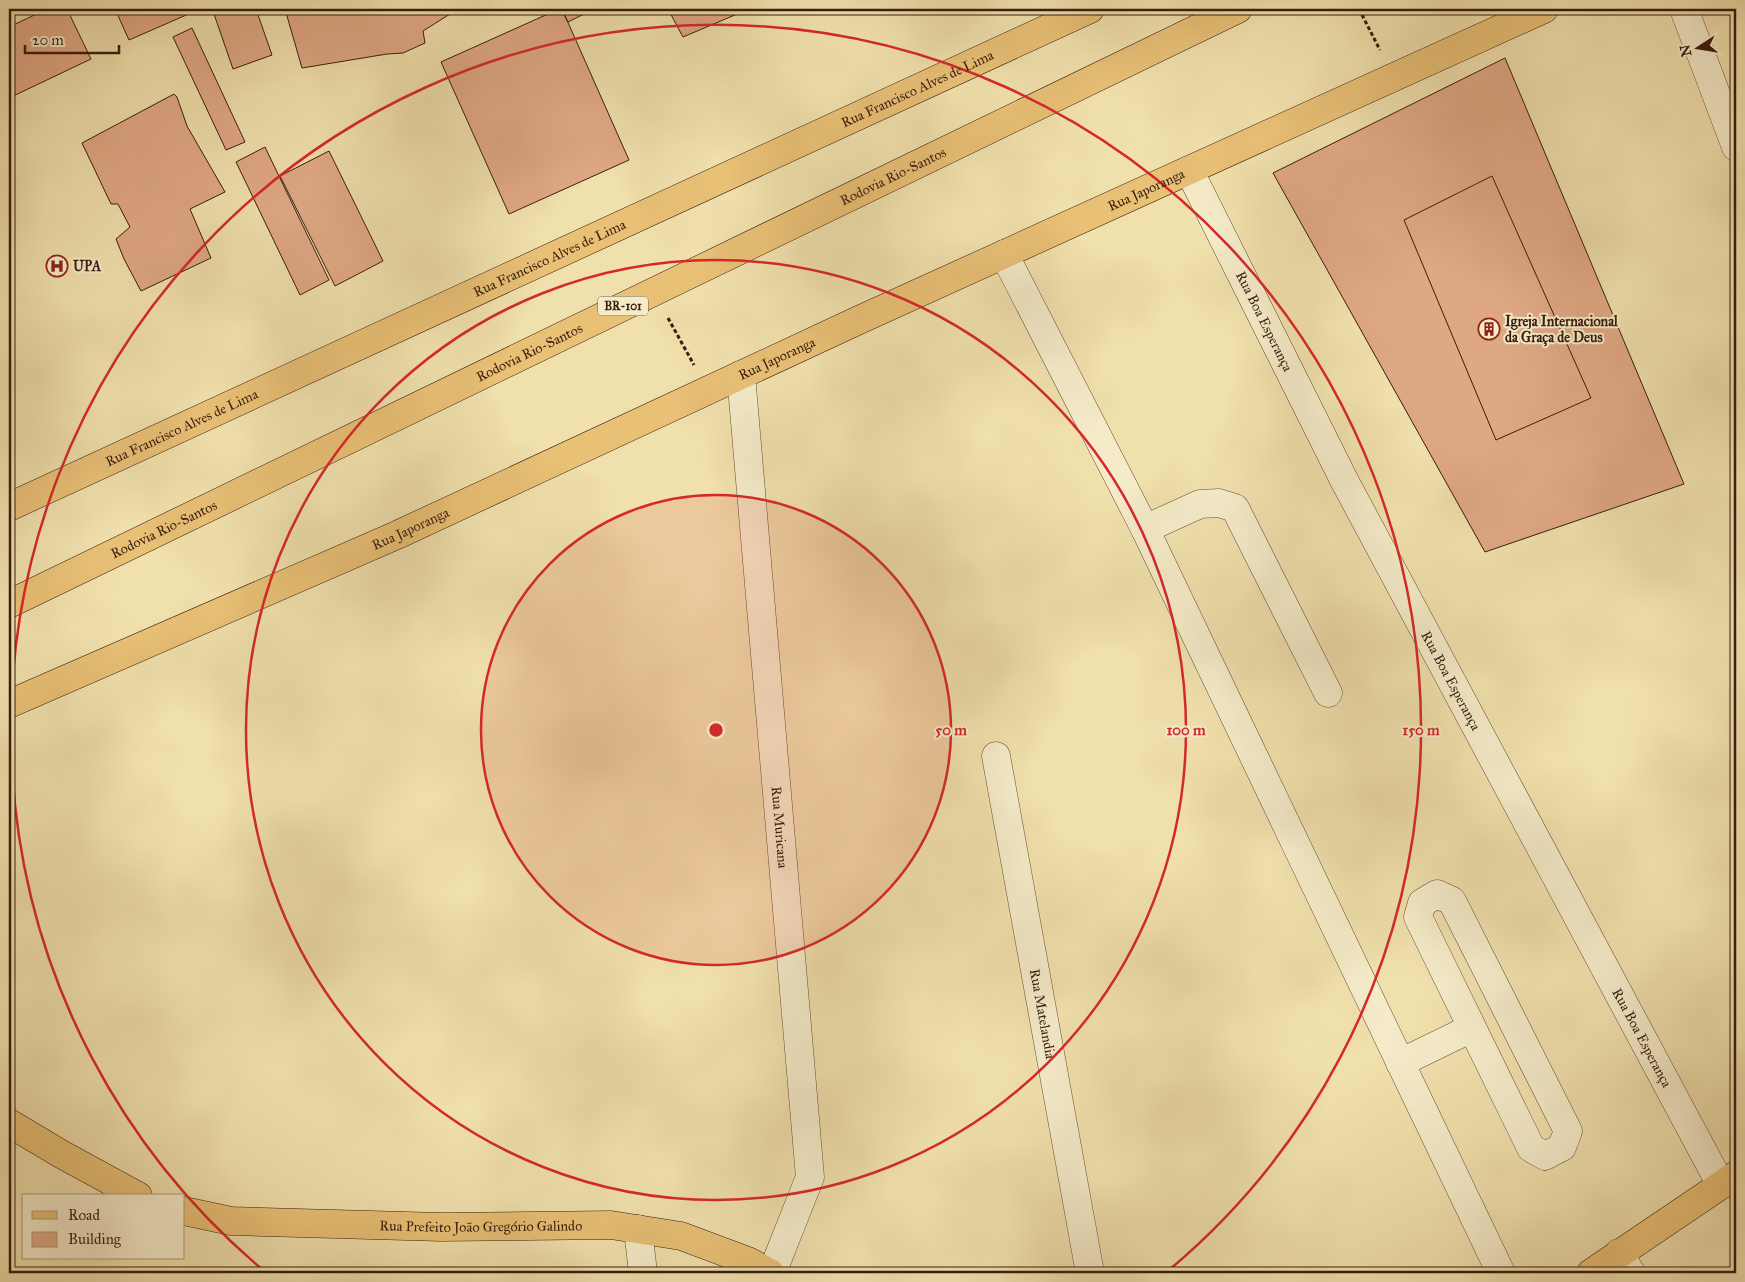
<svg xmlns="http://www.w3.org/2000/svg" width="1745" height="1282" font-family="'IM FELL Great Primer',serif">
<rect width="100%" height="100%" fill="#f0e0ac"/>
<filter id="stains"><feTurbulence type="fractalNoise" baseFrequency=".004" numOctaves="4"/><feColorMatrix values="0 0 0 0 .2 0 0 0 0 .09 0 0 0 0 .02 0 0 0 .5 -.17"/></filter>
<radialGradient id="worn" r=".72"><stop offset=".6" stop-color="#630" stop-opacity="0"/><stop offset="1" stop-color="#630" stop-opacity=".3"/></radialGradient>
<!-- building -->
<path fill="#dfa884" stroke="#381c0f" d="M47,9H67L91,59L9,98V27Z
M115,9H200L129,40Z
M229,9H256L272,55L233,69L214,14Z
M285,9H458L423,31L425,43L403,53L387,54L302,68Z
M559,9H562L629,160L509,214L441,62Z
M561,9H594L568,22Z
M668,9H749L683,37Z
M192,28L245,142L226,150L173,37Z
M1505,58L1684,484L1485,552L1273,173Z
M174,94L177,97L187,126L225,192L190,209L211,258L141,291L124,259L116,239L130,227L118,204H111L82,143Z
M265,147L329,280L300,295L236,162Z
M329,151L383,261L335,286L280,176Z
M1492,176L1591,398L1496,440L1404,220Z"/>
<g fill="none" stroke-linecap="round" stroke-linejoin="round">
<!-- minor casing -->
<g stroke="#664d36" stroke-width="29">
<g id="minor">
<path d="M1684,9L1736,147"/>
<path id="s1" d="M1189,170L1344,480L1721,1185"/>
<path d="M1004,254L1145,529L1501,1273"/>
<path id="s2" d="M741,375L810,1177L772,1273"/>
<path d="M1145,529L1200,504L1219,503L1235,508L1328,693"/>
<path id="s3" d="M996,756L1090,1273"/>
<path d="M1437,894L1452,901L1568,1131L1562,1147L1545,1156L1531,1148L1418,917L1422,903Z"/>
<path d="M1400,1063L1472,1028"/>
<path d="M638,1229L643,1273"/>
<path d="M1619,1253L1631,1273"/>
</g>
</g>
<!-- major casing -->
<g stroke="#381c0f" stroke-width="29">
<g id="major">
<path id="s4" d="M9,507L1090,9"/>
<path id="s5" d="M9,704L397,535L859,320L1544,9"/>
<path d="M9,1123L61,1154L138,1196"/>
<path id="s6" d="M184,1211L231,1221L442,1227L611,1225L681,1236L748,1261L770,1273"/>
<path d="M1591,1273L1736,1175"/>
</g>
</g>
<!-- highway casing -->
<g stroke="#381c0f" stroke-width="29">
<g id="highway">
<path id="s7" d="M9,604L1238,9"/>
</g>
</g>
<!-- path -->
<path stroke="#381c0f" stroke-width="3" stroke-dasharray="4 2.5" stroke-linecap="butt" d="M1359,9L1380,50
M668,318L694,365"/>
<!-- minor -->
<use href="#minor" stroke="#f5ebc9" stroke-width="28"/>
<!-- major -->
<use href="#major" stroke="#e8c076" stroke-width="28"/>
<!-- highway -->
<use href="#highway" stroke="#e8c076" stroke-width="28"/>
</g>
<!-- distance rings -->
<circle cx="716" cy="730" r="235" fill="#d62828" fill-opacity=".12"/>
<g fill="none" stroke="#d62828" stroke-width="2.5">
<circle cx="716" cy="730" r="235"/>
<circle cx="716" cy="730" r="470"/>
<path d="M263 1270A705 705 0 1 1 1169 1270"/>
</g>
<!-- icons -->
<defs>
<g id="hospital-ring" transform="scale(1.125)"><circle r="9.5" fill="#f5ebc9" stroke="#8f2418" stroke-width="1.5"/><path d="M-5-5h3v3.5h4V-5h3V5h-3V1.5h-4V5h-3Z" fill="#8f2418"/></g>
<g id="building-ring" transform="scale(1.125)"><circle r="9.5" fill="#f5ebc9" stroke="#8f2418" stroke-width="1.5"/><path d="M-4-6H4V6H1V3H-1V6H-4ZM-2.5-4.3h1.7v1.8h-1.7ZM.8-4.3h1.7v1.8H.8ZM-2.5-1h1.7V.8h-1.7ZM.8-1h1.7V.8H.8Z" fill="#8f2418"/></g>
</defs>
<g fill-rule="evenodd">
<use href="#hospital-ring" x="57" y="266"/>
<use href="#building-ring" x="1489" y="329"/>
</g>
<g text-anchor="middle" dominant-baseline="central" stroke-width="4" stroke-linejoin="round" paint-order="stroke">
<!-- shield labels -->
<rect fill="#f5ebc9" stroke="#715a47" stroke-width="1" x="598" y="296.5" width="50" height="19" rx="4"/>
<g font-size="12" font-weight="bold" fill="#381c0f">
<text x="623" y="306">BR-101</text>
</g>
<!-- street labels -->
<g font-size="14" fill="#381c0f" stroke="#f5ebc9">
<text stroke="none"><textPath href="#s4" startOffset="1000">Rua Francisco Alves de Lima</textPath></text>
<text stroke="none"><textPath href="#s7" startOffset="982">Rodovia Rio-Santos</textPath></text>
<text stroke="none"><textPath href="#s5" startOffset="1248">Rua Japoranga</textPath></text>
<text stroke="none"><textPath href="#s4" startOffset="595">Rua Francisco Alves de Lima</textPath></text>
<text stroke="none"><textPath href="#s1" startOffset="169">Rua Boa Esperança</textPath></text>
<text stroke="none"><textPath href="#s7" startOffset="578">Rodovia Rio-Santos</textPath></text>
<text stroke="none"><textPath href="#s5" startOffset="842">Rua Japoranga</textPath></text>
<text stroke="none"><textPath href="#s4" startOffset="190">Rua Francisco Alves de Lima</textPath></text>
<text stroke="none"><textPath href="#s7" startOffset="172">Rodovia Rio-Santos</textPath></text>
<text stroke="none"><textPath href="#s5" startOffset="438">Rua Japoranga</textPath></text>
<text stroke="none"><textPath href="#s1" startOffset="574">Rua Boa Esperança</textPath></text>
<text stroke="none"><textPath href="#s2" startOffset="454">Rua Muricana</textPath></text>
<text stroke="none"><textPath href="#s3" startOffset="262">Rua Matelandia</textPath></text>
<text stroke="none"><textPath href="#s1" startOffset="979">Rua Boa Esperança</textPath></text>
<text stroke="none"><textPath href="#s6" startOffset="298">Rua Prefeito João Gregório Galindo</textPath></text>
</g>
<!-- poi labels -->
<g font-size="14" font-weight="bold" fill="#381c0f" stroke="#f5ebc9" text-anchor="start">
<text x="73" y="266">UPA</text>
<text x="1505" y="321">Igreja Internacional<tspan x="1505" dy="16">da Graça de Deus</tspan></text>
</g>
</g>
<circle cx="716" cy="730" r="8" fill="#d62828" stroke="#f5ebc9" stroke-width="2.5"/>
<g font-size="15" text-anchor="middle" font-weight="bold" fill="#d62828" stroke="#f5ebc9" stroke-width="4" stroke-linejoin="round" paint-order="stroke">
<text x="951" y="735">50 m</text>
<text x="1186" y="735">100 m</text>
<text x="1421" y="735">150 m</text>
</g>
<!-- margin -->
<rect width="1745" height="1282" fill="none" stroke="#f0e0ac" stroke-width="30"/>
<rect x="10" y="10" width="1725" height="1262" fill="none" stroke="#381c0f" stroke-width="2.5"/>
<rect x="15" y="15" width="1715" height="1252" fill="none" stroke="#381c0f"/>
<!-- legend -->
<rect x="22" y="1194" width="162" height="65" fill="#f5ebc9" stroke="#a9987f"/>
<rect x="32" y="1211" width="25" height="8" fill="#e8c076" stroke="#a9987f"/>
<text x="68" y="1220" font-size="15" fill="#381c0f">Road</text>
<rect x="32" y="1232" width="25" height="15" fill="#dfa884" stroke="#a9987f"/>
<text x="68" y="1244" font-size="15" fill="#381c0f">Building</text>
<!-- north arrow -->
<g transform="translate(1698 48) rotate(258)" stroke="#f5ebc9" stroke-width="4" paint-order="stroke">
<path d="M0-4L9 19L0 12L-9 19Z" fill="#381c0f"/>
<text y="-8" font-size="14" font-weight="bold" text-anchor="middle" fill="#381c0f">N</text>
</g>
<!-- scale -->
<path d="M25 45v8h94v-8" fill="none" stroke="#381c0f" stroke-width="2.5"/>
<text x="32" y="45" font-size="15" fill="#381c0f" stroke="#f5ebc9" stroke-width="4" paint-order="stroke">20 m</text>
<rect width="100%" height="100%" filter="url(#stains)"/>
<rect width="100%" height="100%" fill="url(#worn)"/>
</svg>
